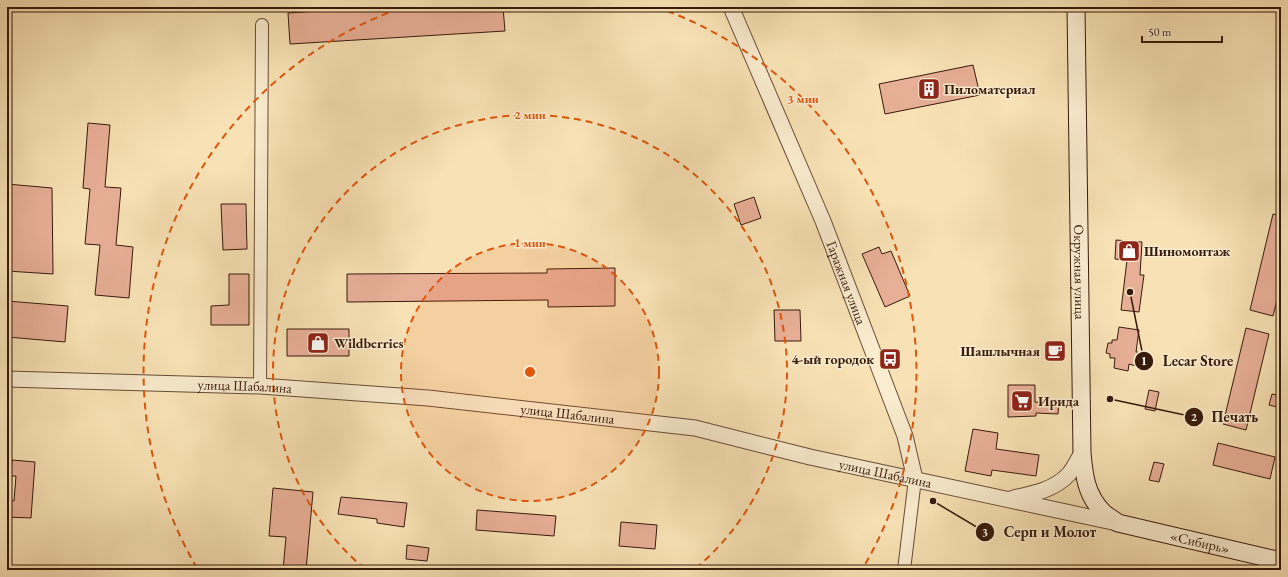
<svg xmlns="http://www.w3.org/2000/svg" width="1288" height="577" font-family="'EB Garamond',serif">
<rect width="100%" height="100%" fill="#f8e2b5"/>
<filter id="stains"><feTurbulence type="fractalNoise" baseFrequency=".005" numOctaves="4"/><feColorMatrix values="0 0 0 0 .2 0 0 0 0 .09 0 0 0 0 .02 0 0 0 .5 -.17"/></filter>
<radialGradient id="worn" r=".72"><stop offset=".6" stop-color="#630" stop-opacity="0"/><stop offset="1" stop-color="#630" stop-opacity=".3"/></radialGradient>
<!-- building -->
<path fill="#e8af97" stroke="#371a0b" d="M381,7H503L505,31L290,44L288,13Z
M973,65L980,95L885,114L879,84Z
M88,123L110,125L105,187L121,188L116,245L133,247L129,298L95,295L100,245L85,244L90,189L83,188Z
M7,184L52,188L53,274L7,271Z
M754,197L761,218L741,225L734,204Z
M221,204H246L247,249L223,250Z
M1273,214L1281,216V283L1273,316L1250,310Z
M1116,240L1142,242L1140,275H1144L1139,312L1121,310L1127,260L1115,259Z
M879,247L882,254L891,251L910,296L885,307L862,254Z
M615,268V306L548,307V300L347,302V274L547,273V269Z
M229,274H249V325H211V306L229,305Z
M7,301L68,306L65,342L7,337Z
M774,310H800L801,341H775Z
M1119,327L1139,330L1136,352H1138L1136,366L1129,364L1128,371L1114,368L1115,358H1110V354L1106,353L1108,343H1112V340H1117Z
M1246,328L1269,334L1246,430L1223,424Z
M287,329H349V356H287Z
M1051,346L1060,347L1058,357L1049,356Z
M1008,385H1035V402L1059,403L1058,414L1036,413V416L1008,417Z
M1149,390L1159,392L1155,411L1145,409Z
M1272,394L1281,396V408L1269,405Z
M973,429L998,433L996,449L1039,455L1036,476L992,470L991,476L965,471Z
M1218,443L1275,457L1270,479L1213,465Z
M12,460L35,462L31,518L7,517V500L14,501L16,476H11Z
M1154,462L1164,464L1159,482L1149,480Z
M273,488L313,492L306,570H283L286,537L269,536Z
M341,497L407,503L404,527L377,523V519L338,514Z
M477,510L556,516L554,536L476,530Z
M621,522L657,525L655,549L619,546Z
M407,545L429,548L427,561L406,559Z"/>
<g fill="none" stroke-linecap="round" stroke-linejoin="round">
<!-- minor casing -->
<g stroke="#674c36" stroke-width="14">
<path id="minor" d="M260,386L262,25
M904,570L915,479"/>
</g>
<!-- tertiary casing -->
<g stroke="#674c36" stroke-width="17">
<g id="tertiary">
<path id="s1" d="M731,7L823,221L905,436L915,479"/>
<path id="s2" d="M7,379L260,386L428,398L695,428L810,457L1117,523"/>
<path d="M1013,498C1033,494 1054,490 1069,474C1074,468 1078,459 1082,453"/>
</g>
</g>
<!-- secondary casing -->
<g stroke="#371a0b" stroke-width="19">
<g id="secondary">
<path id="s3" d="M1076,7L1082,453C1084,475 1086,495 1103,512C1107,516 1113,519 1118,523L1281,561"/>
</g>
</g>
<!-- minor -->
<use href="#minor" stroke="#faeccf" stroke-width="12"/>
<!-- tertiary -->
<use href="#tertiary" stroke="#faeccf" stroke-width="15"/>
<!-- secondary -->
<use href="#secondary" stroke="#faeccf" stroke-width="17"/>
</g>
<!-- distance rings -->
<circle cx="530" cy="372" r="129" fill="#df560c" fill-opacity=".12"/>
<g fill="none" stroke="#df560c" stroke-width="2" stroke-dasharray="7 5">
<circle cx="530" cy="372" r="129"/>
<path d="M365 569A257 257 0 1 1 695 569"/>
<path d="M197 568A386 386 0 0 1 404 7M656 7A386 386 0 0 1 863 568"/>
</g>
<!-- icons -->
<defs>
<g id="building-square" transform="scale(1.15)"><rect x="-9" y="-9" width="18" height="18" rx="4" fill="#8f2418" stroke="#faeccf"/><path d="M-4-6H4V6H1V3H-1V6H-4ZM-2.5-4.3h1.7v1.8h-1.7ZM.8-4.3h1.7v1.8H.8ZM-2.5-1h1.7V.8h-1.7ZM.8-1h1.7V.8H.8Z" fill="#fff"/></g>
<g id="shop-square" transform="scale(1.15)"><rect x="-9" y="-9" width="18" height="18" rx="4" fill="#8f2418" stroke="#faeccf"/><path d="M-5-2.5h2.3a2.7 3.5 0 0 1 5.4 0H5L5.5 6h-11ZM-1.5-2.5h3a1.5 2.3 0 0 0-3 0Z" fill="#fff"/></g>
<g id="cafe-square" transform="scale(1.15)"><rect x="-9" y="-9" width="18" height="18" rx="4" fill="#8f2418" stroke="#faeccf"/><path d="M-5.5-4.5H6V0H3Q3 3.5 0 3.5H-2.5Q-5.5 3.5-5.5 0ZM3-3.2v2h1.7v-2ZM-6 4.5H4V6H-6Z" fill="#fff"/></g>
<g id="bus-square" transform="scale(1.15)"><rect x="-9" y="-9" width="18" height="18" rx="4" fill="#8f2418" stroke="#faeccf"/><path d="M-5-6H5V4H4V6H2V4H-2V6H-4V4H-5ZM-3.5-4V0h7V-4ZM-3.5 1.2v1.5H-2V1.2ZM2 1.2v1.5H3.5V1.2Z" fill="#fff"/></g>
<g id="supermarket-square" transform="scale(1.15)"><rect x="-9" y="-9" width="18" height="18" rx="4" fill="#8f2418" stroke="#faeccf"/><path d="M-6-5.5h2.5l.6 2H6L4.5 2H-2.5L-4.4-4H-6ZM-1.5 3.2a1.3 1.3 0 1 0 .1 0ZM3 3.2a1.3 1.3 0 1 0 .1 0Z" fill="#fff"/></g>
</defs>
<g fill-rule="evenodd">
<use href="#building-square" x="929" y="89"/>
<use href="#shop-square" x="1129" y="251"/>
<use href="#shop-square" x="318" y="343"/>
<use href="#cafe-square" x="1055" y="351"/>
<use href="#bus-square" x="890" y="359"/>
<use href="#supermarket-square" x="1022" y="401"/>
</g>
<g text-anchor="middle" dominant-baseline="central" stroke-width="3" stroke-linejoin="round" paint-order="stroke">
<!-- poi labels -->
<g font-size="14" font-weight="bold" fill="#371a0b" stroke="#faeccf" text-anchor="start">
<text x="944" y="89">Пиломатериал</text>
<text x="1144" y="251">Шиномонтаж</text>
<text x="334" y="343">Wildberries</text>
<text x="1040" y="351" text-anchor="end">Шашлычная</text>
<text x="874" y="359" text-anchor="end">4-ый городок</text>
<text x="1038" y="401">Ирида</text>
</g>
<!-- street labels -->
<g font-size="14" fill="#371a0b" stroke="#faeccf">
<text stroke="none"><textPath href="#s3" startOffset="265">Окружная улица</textPath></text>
<text stroke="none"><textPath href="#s1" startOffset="299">Гаражная улица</textPath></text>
<text stroke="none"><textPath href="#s2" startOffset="238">улица Шабалина</textPath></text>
<text stroke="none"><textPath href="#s2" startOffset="562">улица Шабалина</textPath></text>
<text stroke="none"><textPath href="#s2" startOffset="886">улица Шабалина</textPath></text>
<text stroke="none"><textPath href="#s3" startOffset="613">«Сибирь»</textPath></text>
</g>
</g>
<circle cx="530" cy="372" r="6" fill="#df560c" stroke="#faeccf" stroke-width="2"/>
<g font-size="12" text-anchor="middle" font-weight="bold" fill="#df560c" stroke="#faeccf" stroke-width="3" stroke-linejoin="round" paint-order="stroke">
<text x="803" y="103">3 мин</text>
<text x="530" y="119">2 мин</text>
<text x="530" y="247">1 мин</text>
</g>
<!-- callouts -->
<path fill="none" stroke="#371a0b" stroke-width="1.5" d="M1130 292L1144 361M1110 399L1194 417M933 501L985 532"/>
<g fill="#371a0b" stroke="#faeccf" stroke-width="1.5">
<circle cx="1130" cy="292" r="4"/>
<circle cx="1110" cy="399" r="4"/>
<circle cx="933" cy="501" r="4"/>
<circle cx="1144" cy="361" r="10"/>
<circle cx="1194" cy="417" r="10"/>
<circle cx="985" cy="532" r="10"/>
</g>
<g font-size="12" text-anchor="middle" font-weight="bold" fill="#fff">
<text x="1144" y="365">1</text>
<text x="1194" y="421">2</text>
<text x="985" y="536">3</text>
</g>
<g font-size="15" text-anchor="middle" font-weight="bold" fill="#371a0b" stroke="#faeccf" stroke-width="3" stroke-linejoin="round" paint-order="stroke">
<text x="1198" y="366">Lecar Store</text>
<text x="1235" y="422">Печать</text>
<text x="1050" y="537">Серп и Молот</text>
</g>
<!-- margin -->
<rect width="1288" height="577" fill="none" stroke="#f8e2b5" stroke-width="24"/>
<rect x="8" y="8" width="1272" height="561" fill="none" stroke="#371a0b" stroke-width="2"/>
<rect x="12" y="12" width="1264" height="553" fill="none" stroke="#371a0b"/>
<!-- scale -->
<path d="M1142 36v6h80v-6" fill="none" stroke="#371a0b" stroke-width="2"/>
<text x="1148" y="36" font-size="12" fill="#371a0b" stroke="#faeccf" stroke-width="3" paint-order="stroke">50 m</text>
<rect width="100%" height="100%" filter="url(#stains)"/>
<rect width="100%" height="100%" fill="url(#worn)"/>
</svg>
